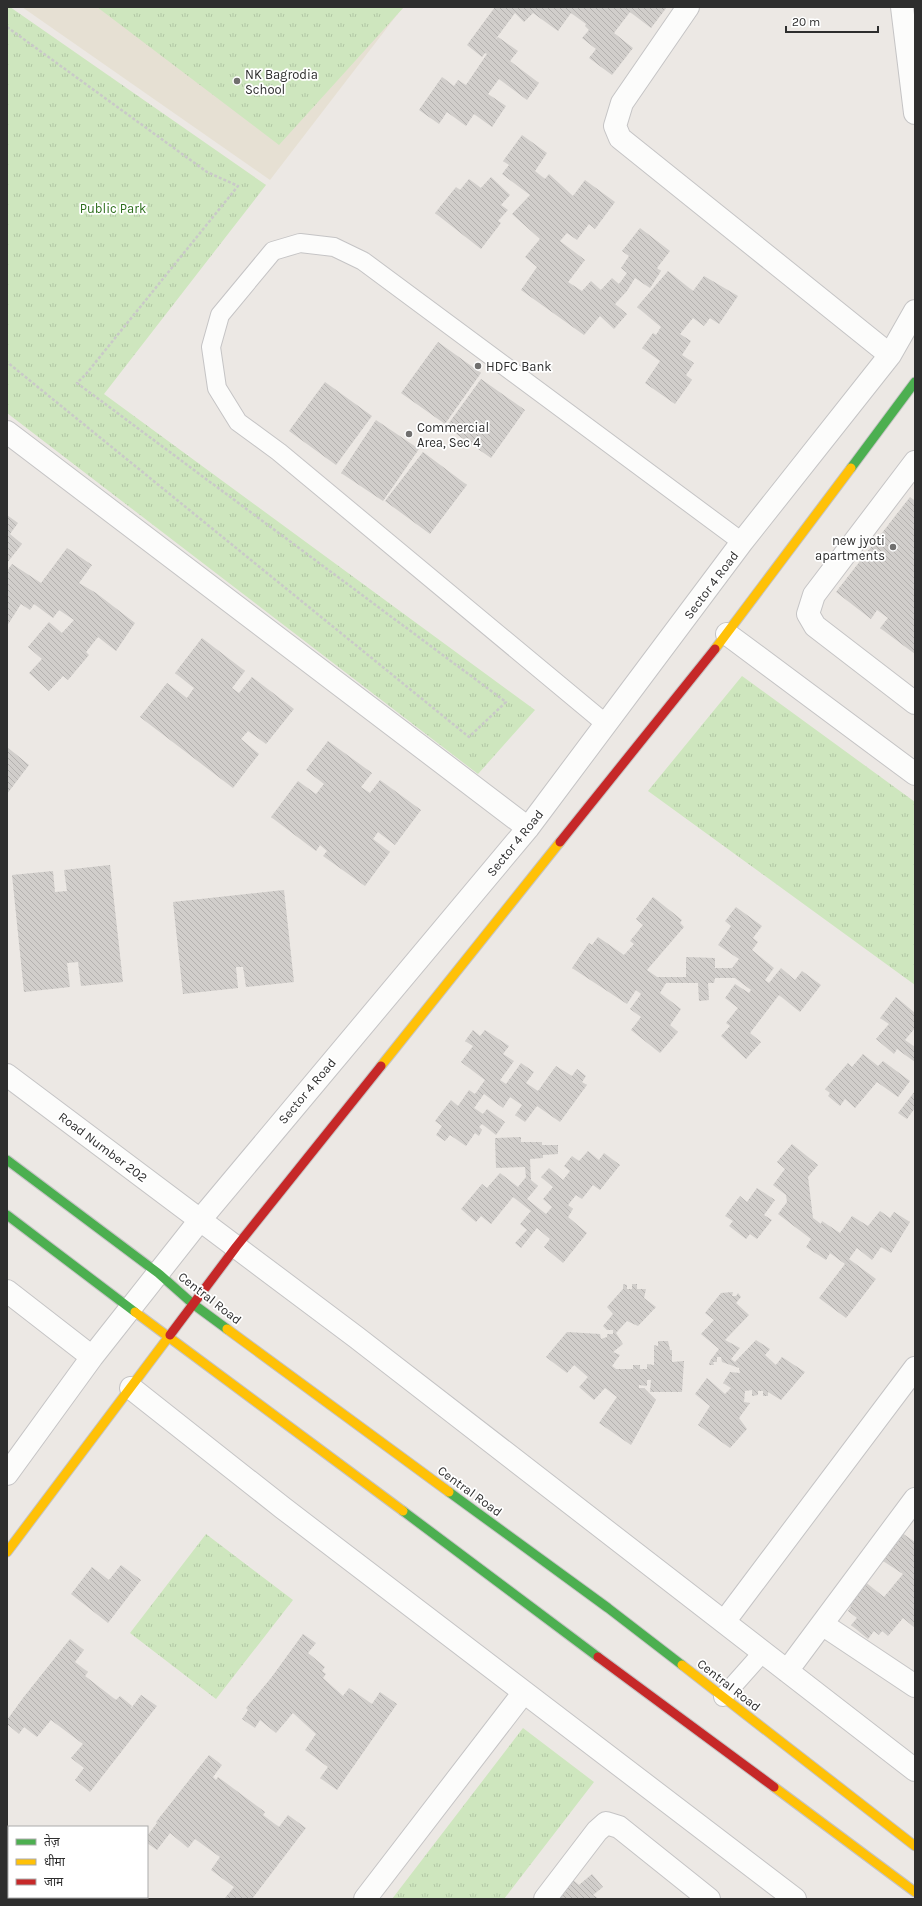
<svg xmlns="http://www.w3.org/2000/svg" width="922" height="1906" font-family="Karla,'Noto Sans Devanagari',sans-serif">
<defs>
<pattern id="grass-tufts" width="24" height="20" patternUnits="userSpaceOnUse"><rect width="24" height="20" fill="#cee6be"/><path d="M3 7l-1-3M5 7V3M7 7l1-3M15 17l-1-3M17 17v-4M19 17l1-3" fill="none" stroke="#b1c6a4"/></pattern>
<pattern id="building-back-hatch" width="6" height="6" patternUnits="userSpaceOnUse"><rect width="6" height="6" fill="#d1cecb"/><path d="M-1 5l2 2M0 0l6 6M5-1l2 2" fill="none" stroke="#b4b1af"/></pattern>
</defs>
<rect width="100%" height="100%" fill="#ece8e4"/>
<!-- education -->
<path fill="#e6e0d3" d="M22,7H403L270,180Z"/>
<!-- grass -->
<path fill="url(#grass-tufts)" d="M7,7H10L266,185L104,394L535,710L478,774L7,413Z
M97,7H404L279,145Z
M742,676L915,802V985L648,791Z
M206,1534L293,1600L216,1699L130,1633Z
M523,1728L594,1782L504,1899H392Z"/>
<!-- building -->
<path fill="url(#building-back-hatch)" d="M495,7H667L651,28L630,12L614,33L633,48L612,75L589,58L596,49L582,38L589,30L585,26L586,24L571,13L558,31L533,13L524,22L515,13L495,40L498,37L518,51L510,61L539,83L527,100L499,79L488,94L506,106L492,127L474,114L466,126L447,112L439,124L419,110L442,77L454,86L458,80L466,85L487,54L485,53L482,57L467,45Z
M522,135L547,153L535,171L545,179L549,174L573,196L585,180L615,202L595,229L589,224L577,240L567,233L560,241L585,260L568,282L582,291L591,281L601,290L612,278L619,284L627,273L621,268L629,256L622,251L640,228L670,251L657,268L661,271L650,288L635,278L627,291L615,304L627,314L614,329L600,316L584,335L521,290L537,267L525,257L540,239L512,214L530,195L502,174L509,165L503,161Z
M491,177L510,195L501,205L508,210L498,221L501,223L481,249L435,213L456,187L460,190L469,179L481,188Z
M668,271L693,291L704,276L738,296L719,324L710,318L704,326L693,318L680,334L691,341L682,355L694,363L686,375L692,380L675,404L645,383L660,361L642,348L653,333L656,335L661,327L637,307Z
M438,342L481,373L445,424L401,393Z
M481,379L525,410L491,458L446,427Z
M325,382L372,416L336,465L289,431Z
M376,420L419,449L383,501L341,473Z
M423,452L467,485L430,534L385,501Z
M910,497L915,501V654L880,628L888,618L877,610L871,619L836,592Z
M7,515L18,523L10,534L22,544L7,563Z
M67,548L92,565L79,583L96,593L135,623L116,651L98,637L86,652L89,655L68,680L63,676L49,691L29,673L42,659L28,647L49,622L62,633L74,620L59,610L53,618L34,604L30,610L21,604L7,626V571L12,564L41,583Z
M202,638L245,671L232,688L239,693L252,677L294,709L266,744L248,731L241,739L259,754L233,788L140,717L167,683L187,698L194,688L175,673Z
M328,741L372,773L361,787L370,793L380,780L421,810L395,845L378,832L373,839L390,852L365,886L323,856L327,851L320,845L316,851L271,817L298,781L316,794L324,784L306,770Z
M7,747L29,765L7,794Z
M110,865L123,982L81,986L78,962L67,963L70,987L24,992L12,875L53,871L55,892L67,891L64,870Z
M284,890L294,982L246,987L243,967H236L238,988L183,994L173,902Z
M653,897L682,920L680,923L684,927L647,970L657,977H686V957L715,958V968H732L739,959L718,945L731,926L725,921L736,907L762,926L753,938L758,942L752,950L774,968L765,980L769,983L781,968L795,980L802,971L821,985L800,1012L779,995L750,1033L761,1042L746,1059L721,1036L730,1026L726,1023L738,1008L725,998L735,984L749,993L751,990L735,978H715L714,983H708L709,1000L699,1001L698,983H666L660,993L681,1009L670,1025L678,1032L660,1053L631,1030L641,1017L630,1009L641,994L636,990L627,1004L572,968L589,943L592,945L598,937L624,955L634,944L630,941L643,925L636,919Z
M896,997L915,1013V1028L905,1040L915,1047V1062L897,1049L894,1054L876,1039L889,1024L880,1018Z
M473,1030L480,1036L485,1030L509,1046L503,1054L514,1061L500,1080L506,1084L521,1063L534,1072L526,1083L538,1091L556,1066L572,1076L577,1069L586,1076L582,1082L587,1085L560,1122L537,1106L525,1122L515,1115L522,1105L510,1097L503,1108L484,1094L474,1108L483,1114L487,1109L505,1122L496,1135L482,1124L479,1127L482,1130L479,1136L475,1133L466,1146L450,1135L445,1141L436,1135L442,1126L435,1121L451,1100L458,1106L469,1090L475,1094L485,1080L461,1062L473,1046L465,1041Z
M863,1054L878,1066L883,1061L910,1081L898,1097L877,1082L855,1108L845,1099L840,1106L828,1096L830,1093L825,1089L848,1063L852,1067Z
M915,1091V1108L907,1119L898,1113Z
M521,1137V1142H542V1145H558V1154L543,1155V1158L530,1159L531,1180L538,1186L527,1199L546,1214L552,1207L543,1199L553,1187L541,1177L549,1168L563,1180L570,1171L564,1166L572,1156L579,1161L588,1151L599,1160L604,1153L620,1165L600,1190L593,1185L582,1199L576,1195L568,1205L573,1209L568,1217L587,1233L563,1263L544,1247L550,1239L537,1228L521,1248L515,1243L527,1230L520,1224L531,1211L513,1197L491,1224L481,1216L476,1222L461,1209L482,1184L487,1188L500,1173L518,1187L526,1177L525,1167L496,1168L495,1138Z
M792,1144L818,1165L808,1177L813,1218L821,1224L822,1221L840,1233L852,1216L868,1226L880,1211L890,1218L894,1212L910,1222L891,1253L881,1247L872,1260L857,1248L849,1259L876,1279L846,1318L819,1298L845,1264L830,1253L826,1260L806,1247L811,1239L778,1214L787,1202L786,1195L773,1185L785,1169L777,1162Z
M757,1188L775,1200L764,1215L772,1220L757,1239L750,1234L746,1239L729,1226L733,1221L725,1216L740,1196L747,1202Z
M623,1284L627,1285V1289H632V1284H637V1289H646L644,1298L656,1307L638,1326L627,1321L616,1333L623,1344L613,1352L620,1355L612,1366L616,1369H633V1365H640V1369H647V1364L654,1365V1345L658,1346V1341H668L670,1350H672V1362L684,1361L682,1392H650L651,1380H647V1386L639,1385V1388H644L656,1400L631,1445L599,1423L617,1397L605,1388L594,1400L579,1387L588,1377L574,1365L567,1373L546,1357L567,1332L600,1334L601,1339L607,1337V1334H613V1330H607L603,1326L613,1314L607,1307L623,1289Z
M733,1292L732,1296H736L738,1293L741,1297L736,1303L749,1315L725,1340L740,1348L731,1359L735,1362L756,1340L770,1349L765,1355L776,1365L782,1357L805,1372L781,1400L768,1392V1396H763V1391H758V1395L752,1396V1390L745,1391L744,1402L750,1403L739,1418L747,1429L730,1448L698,1425L710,1406L695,1394L707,1378L725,1394L731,1388L723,1383L730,1372L740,1373L739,1368L722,1362L721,1357H717V1362H713L714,1365H709L710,1361L719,1349L701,1334L714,1320L705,1313L721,1293Z
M902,1533L915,1542V1628L903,1618L888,1636L882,1631L879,1635L874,1631L868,1639L851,1625L857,1618L848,1611L851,1606L846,1603L864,1581L884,1597L903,1574L883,1561Z
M121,1565L141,1580L108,1623L71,1594L92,1567L109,1580Z
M303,1634L316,1643L308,1653L325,1667L322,1671L326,1674L323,1678L343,1696L349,1688L372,1704L380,1692L397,1704L337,1790L320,1778L328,1767L305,1750L316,1734L293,1713L276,1733L260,1720L255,1728L242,1719L248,1710L246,1708L271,1678Z
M70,1639L84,1650L75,1662L88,1672L85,1676L116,1700L120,1696L132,1706L130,1710L141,1695L157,1706L90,1792L75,1780L84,1768L71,1758L83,1744L51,1720L37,1737L24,1727L19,1734L7,1724V1720L23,1698Z
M209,1755L222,1765L213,1777L216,1780L218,1777L265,1812L263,1815L279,1827L288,1815L306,1828L252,1899L225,1898L234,1887L211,1870L220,1857L195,1839L188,1848L170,1833L157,1850L147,1843V1836L157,1823L156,1822Z
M592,1874L603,1887L593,1895L599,1899H555L572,1879L579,1885Z"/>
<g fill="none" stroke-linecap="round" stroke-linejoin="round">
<!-- lane casing -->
<g stroke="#c5c4c5" stroke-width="20">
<path id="lane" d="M606,724L279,452L238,422L217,388L211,347L220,315L273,251L300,243L334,247L363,261L742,542
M723,1697L763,1652"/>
</g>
<!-- street casing -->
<g stroke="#c5c4c5" stroke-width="24">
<path id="street" d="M688,7L622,103L615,126L620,138L890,355
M902,7L915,113
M7,432L528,828
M915,462L814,595L808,614L815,626L915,703
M727,634L915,774
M7,1075L356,1337L915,1770
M7,1291L92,1357
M131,1388L283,1508L795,1899
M7,1474L92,1357L200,1220L528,828L742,542L890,355L915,311
M724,1622L915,1368
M822,1624L915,1686
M787,1671L915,1499
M365,1899L524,1692
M545,1899L597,1831L606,1823L619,1827L709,1899"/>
</g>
<!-- fast casing -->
<g stroke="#c5c4c5" stroke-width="11">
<path id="fast" d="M851,468L915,382
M7,1160L158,1273L193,1304L227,1329
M7,1215L135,1312
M449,1492L608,1608L682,1665
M403,1511L598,1657"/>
</g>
<!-- slow casing -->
<g stroke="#c5c4c5" stroke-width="11">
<path id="slow" d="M715,649L851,468
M381,1066L560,842
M135,1312L403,1511
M227,1329L449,1492
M7,1552L170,1335
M682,1665L915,1846
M774,1787L915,1892"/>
</g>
<!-- jam casing -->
<g stroke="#c5c4c5" stroke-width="11">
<path id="jam" d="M560,842L715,649
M170,1335L236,1247L381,1066
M598,1657L774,1787"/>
</g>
<!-- path -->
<path stroke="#c9c9c8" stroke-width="2.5" stroke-dasharray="3 2" stroke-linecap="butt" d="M7,27L207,172L238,186L86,374L77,383L506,702L469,737L7,362"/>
<!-- lane -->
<use href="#lane" stroke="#fcfcfb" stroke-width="18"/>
<!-- street -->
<use href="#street" stroke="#fcfcfb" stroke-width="22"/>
<!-- fast -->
<use href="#fast" stroke="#4caf50" stroke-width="9"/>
<!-- slow -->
<use href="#slow" stroke="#ffc107" stroke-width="9"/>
<!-- jam -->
<use href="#jam" stroke="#c62828" stroke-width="9"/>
</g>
<!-- markers -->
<g fill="#706f6e" stroke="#fff" stroke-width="1.5">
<circle cx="237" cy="81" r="4"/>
<circle cx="478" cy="366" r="4"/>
<circle cx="409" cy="434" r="4"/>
<circle cx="893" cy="547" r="4"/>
</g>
<g text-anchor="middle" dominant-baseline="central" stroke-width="3.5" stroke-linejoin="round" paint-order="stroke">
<!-- poi labels -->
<g font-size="13" fill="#2e2e2e" stroke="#fff" text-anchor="start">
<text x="245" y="74">NK Bagrodia<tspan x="245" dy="15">School</tspan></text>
<text x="486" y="366">HDFC Bank</text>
<text x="417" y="427">Commercial<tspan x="417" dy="15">Area, Sec 4</tspan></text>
<text x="885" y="540" text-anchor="end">new jyoti<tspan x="885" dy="15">apartments</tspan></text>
</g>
<!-- park labels -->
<g font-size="13" fill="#2c6e1b" stroke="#fff">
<text x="113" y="208">Public Park</text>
</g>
<!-- street labels -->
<g font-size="13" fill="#2e2e2e" stroke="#fff">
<text transform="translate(711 585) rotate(-53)">Sector 4 Road</text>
<text transform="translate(515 843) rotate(-51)">Sector 4 Road</text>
<text transform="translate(307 1091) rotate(-50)">Sector 4 Road</text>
<text transform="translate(103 1147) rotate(37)">Road Number 202</text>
<text transform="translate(210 1298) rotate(38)">Central Road</text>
<text transform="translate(470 1491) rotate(36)">Central Road</text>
<text transform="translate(729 1685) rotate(38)">Central Road</text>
</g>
</g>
<!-- border -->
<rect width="922" height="1906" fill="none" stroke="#2e2e2e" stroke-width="16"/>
<!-- legend -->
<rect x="8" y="1826" width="140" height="72" fill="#ffffff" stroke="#ababab"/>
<rect x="16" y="1839" width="20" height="6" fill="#4caf50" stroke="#ababab"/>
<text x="44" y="1846" font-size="12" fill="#2e2e2e">तेज़</text>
<rect x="16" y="1859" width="20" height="6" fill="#ffc107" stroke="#ababab"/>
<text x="44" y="1866" font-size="12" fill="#2e2e2e">धीमा</text>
<rect x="16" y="1879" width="20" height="6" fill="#c62828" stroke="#ababab"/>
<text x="44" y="1886" font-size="12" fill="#2e2e2e">जाम</text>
<!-- scale -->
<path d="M786 26v6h92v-6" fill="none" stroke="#2e2e2e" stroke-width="2"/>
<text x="792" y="26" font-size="12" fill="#2e2e2e" stroke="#ffffff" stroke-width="3" paint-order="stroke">20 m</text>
</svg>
